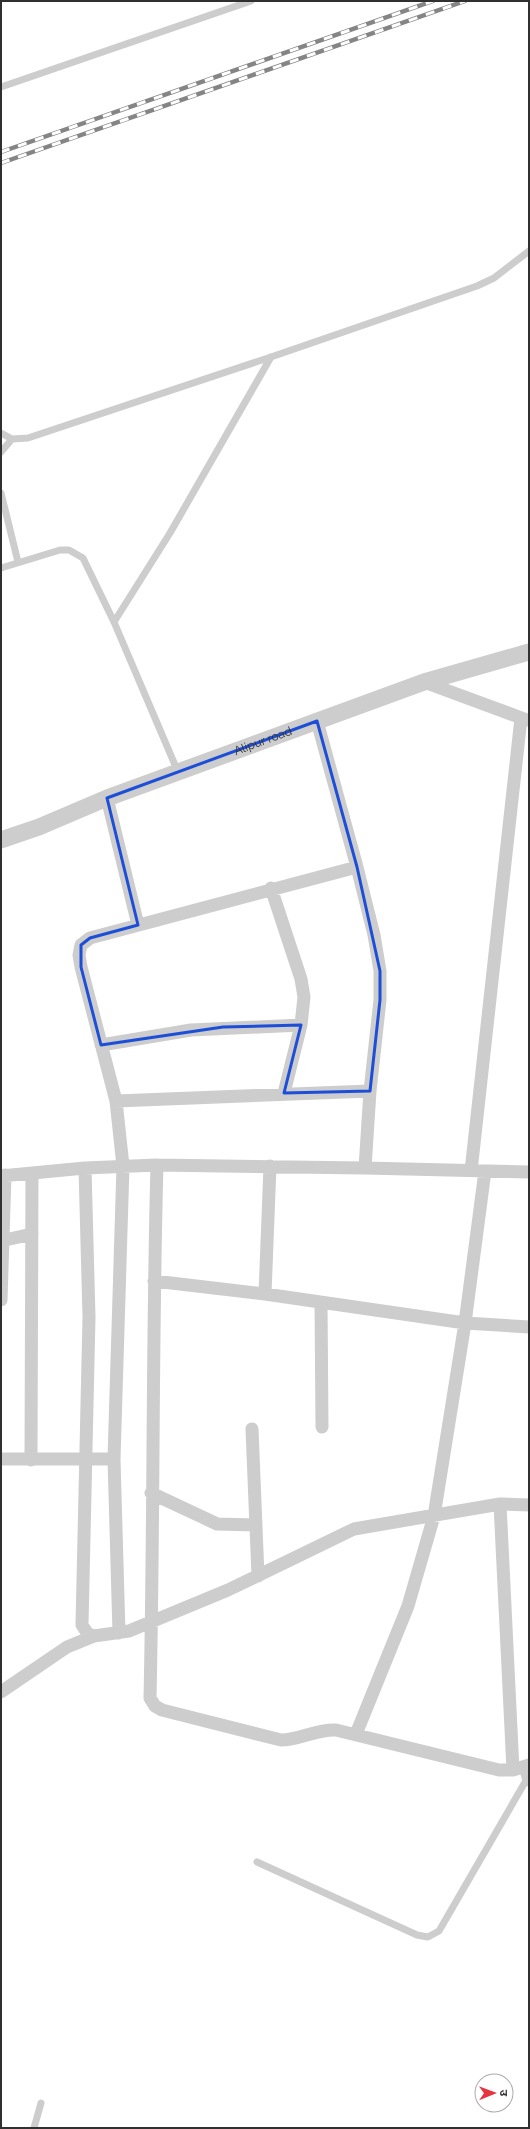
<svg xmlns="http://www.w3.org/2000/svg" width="530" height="2129" font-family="Raleway,'Noto Sans Devanagari',sans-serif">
<rect width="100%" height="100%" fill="#fff"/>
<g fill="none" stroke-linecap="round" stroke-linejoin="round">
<!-- service -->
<path stroke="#cdcdcd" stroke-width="7" d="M1,87L251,1
M1,433L12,439L28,438L271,357L477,286L494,278L529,251
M1,452L12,439
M1,493L18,562
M1,568L60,550H69L83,558L114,622L178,772
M114,622L170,533L271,357
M257,1862L417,1935L428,1937L439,1931L528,1777
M34,2128L41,2103"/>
<!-- minor -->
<path stroke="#cdcdcd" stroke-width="13" d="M424,682L527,720
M317,721L357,867L374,935L380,971V1000L370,1091L365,1168
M107,798L138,925
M271,888L301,979L304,997L301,1025L284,1093
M101,1045L191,1030L301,1025
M116,1101L370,1091
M157,1165C152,1343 154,1520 150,1698L155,1706L162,1710L281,1740C300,1740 316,1729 336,1730L499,1770H513L529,1765
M85,1168L89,1317L82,1625L88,1634L94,1636L129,1631L228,1590L354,1529L500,1504L529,1505
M471,1171L521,718
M1,1176L85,1168L157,1165L365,1168L529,1172
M1,1241L32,1234
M154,1281L265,1294L465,1323L529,1327
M265,1294L270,1166
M1,1300L5,1175
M321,1302L322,1427
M252,1429L258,1576
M1,1459H114
M31,1460L32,1173
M151,1493L217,1524L256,1525
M500,1504L513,1770
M119,1633L114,1459L123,1166L116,1101L81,967L79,955L81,945L90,938L357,867
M1,1692L67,1647L94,1636
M356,1734L408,1606L434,1516L465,1323L485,1171
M525,1767L529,1780"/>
<!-- tertiary -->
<path stroke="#cdcdcd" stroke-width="17" id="s1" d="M1,840L39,827L107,798L424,682L529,652"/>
<!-- rail casing -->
<g stroke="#858585" stroke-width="4.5">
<path id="rail" d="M1,152L433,1
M1,163L465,1"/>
</g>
<!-- rail -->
<use href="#rail" stroke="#fff" stroke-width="3" stroke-dasharray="9" stroke-linecap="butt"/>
</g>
<!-- marked area -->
<path fill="none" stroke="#1d4ed8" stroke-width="3" stroke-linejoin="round" d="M317,721L357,867L380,971V1000L370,1091L284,1093L301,1025L223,1027L101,1045L81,967V945L90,938L138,925L107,798Z"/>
<g text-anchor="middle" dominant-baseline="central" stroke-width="4" stroke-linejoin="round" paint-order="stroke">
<!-- street labels -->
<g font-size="12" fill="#303030" stroke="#fff">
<text stroke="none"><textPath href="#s1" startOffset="280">Alipur road</textPath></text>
</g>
</g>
<!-- border -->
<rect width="530" height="2129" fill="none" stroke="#303030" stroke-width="4"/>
<!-- north arrow -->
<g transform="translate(494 2093) rotate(89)"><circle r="19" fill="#ffffff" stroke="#acacac"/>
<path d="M0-3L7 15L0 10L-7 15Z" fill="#e43540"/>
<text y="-6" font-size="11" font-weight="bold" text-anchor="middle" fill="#303030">उ</text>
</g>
</svg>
